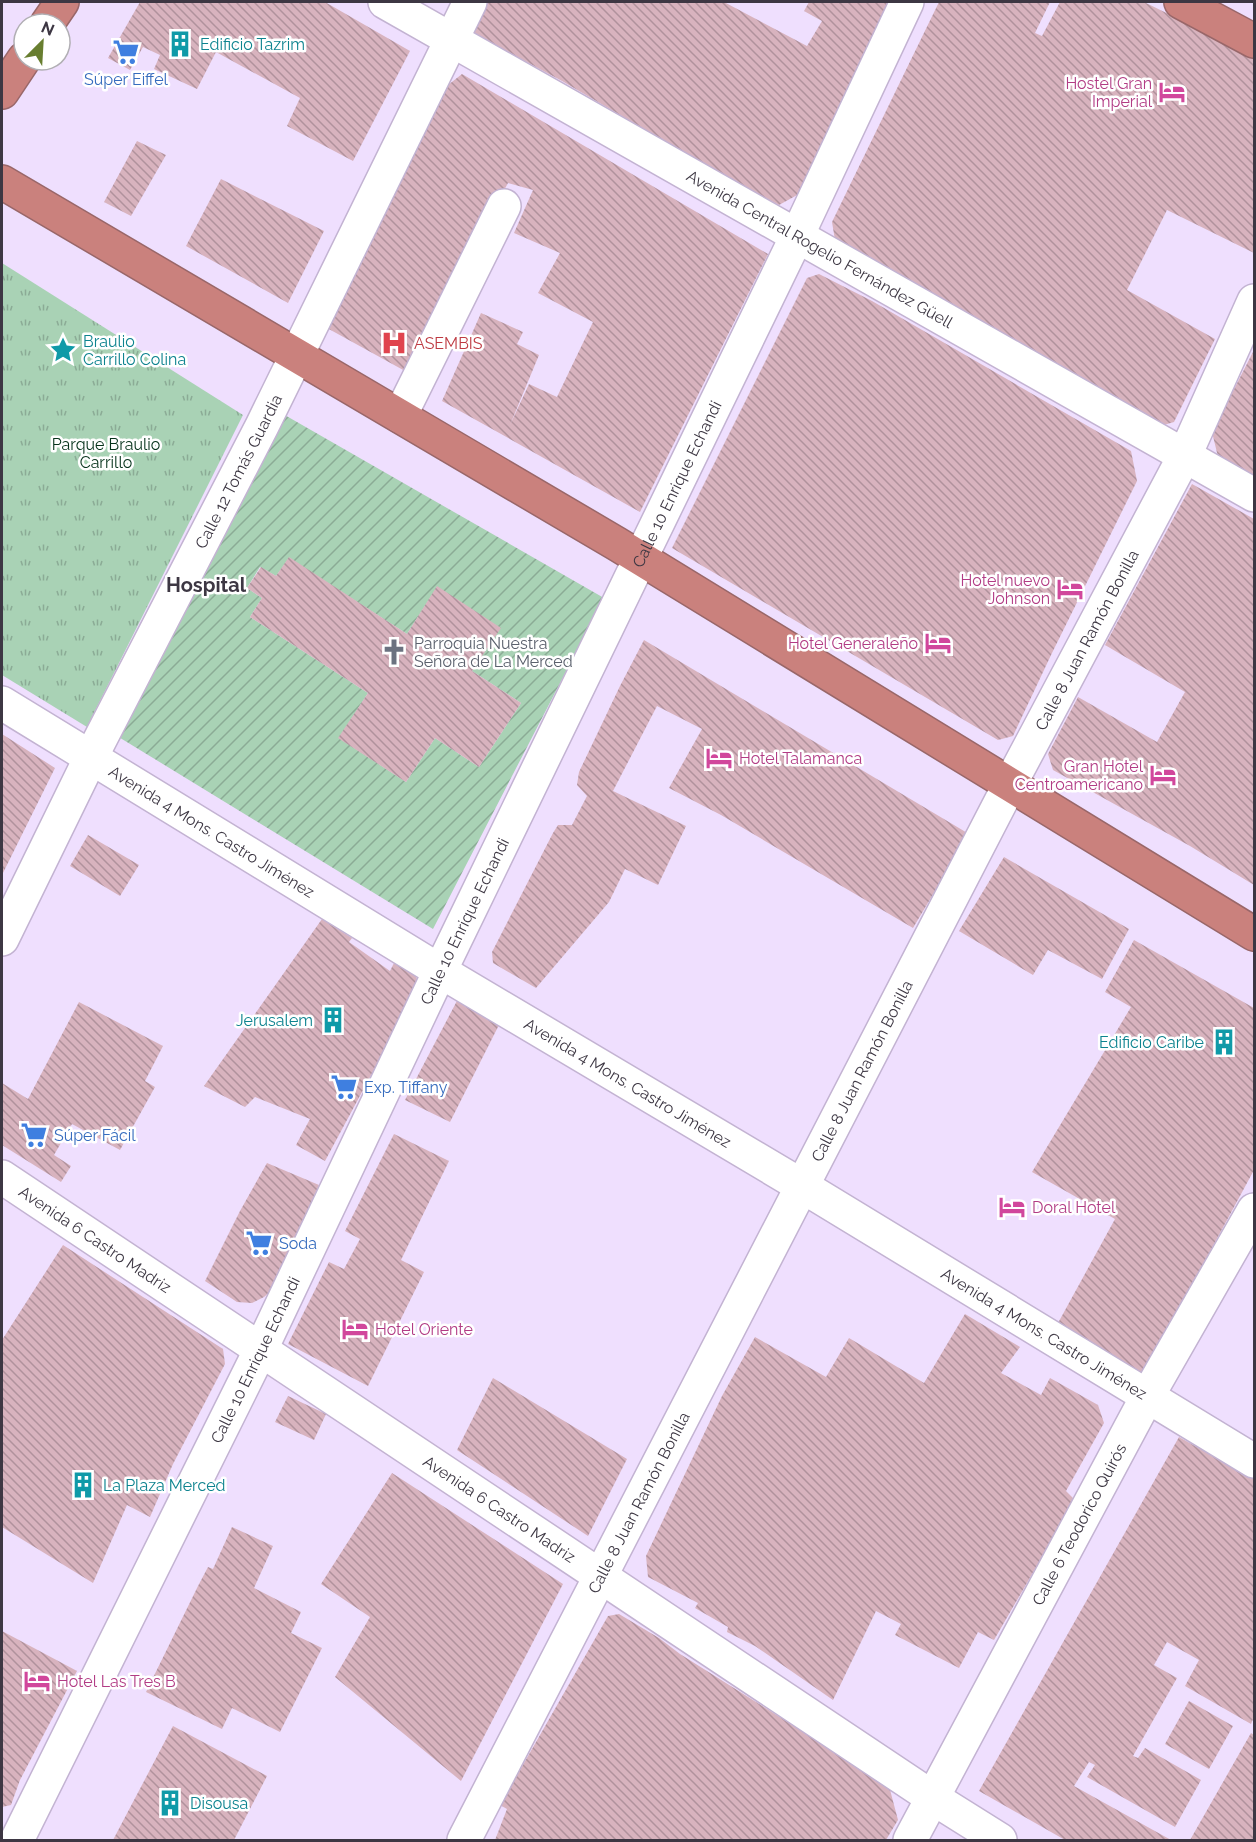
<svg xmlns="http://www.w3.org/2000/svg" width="1256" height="1842" font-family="Raleway,sans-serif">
<defs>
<pattern id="park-tufts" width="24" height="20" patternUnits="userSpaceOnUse" patternTransform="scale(1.5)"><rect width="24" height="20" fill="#a9d2b5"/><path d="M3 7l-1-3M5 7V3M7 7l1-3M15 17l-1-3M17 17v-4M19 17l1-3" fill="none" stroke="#8bab95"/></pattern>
<pattern id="garden-furrows" width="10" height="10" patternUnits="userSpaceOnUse" patternTransform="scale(1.5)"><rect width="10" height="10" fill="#a9d2b5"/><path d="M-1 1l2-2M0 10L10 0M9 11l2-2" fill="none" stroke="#8bab95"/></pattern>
<pattern id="building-back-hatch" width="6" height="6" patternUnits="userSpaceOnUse" patternTransform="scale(1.5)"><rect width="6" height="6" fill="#d8b3be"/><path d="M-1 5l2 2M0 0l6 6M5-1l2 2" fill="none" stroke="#b0929c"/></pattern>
</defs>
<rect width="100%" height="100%" fill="#efdffe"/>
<!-- park -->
<path fill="url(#park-tufts)" d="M2,263L243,415L87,727L2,675Z"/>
<!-- garden -->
<path fill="url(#garden-furrows)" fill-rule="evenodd" d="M283,414L604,598L433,929L117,736ZM289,558L407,634L437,587L500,628L472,671L521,703L479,767L435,738L406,782L339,738L368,693L250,617L262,598L247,588L260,567L276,576Z"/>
<!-- building -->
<path fill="url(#building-back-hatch)" d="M140,2H325L410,51L353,161L287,126L300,98L216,52L197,89L154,69L160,55L143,47L130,70L108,58Z
M482,2H724L807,46L822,21L804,11L809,2H891L799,194L779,205L736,183L562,81L467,30Z
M939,2H1050L1035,33L1042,36L1060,2H1144L1254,56V253L1167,210L1127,290L1215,339L1174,422L1157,427L836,246L832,222Z
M462,74L768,254L640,512L442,401L481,313L523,332L517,344L539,355L510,425L529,384L557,397L593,322L538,293L560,253L514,233L533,190L508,183L405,371L327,328L443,89Z
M137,141L166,155L131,216L104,202Z
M221,179L324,231L288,303L186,246Z
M819,274L872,301L1131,451L1137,481L1052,653L1013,736L998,740L672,548L807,278Z
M1254,350V482L1219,461L1212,432Z
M1192,484L1254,519V885L1190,846L1053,770L1048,754L1078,697L1157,742L1185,692L1105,645Z
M289,557L407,634L437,586L501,628L472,671L521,703L479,767L435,738L406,782L338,738L368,693L250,617L262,598L247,588L261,567L276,576Z
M644,640L969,834L913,928L721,815L669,788L702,729L657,706L613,791L686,826L658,885L625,869L609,902L536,988L493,963L492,952L553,833L558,825H572L587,796L577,785L579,772L620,686Z
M2,734L55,768L2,875Z
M88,835L139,865L120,896L70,866Z
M1004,857L1129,929L1102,979L1048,950L1033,975L959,931Z
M322,919L352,938L349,942L390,971L394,963L414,972L422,991L399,1023L325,1161L296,1145L310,1119L255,1097L245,1107L204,1086Z
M1134,940L1254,1008V1170L1144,1374L1058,1323L1115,1219L1032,1172L1131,1007L1105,992Z
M459,997L502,1019L450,1122L405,1100Z
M79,1002L163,1046L145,1081L155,1087L120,1150L72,1124L54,1155L71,1166L61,1182L2,1145V1083L28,1099Z
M394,1134L449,1161L401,1260L424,1272L368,1386L288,1344L329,1262L344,1269L360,1239L345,1231Z
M267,1163L319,1185L271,1291L264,1297L252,1303L237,1302L205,1281L240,1211Z
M63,1245L223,1349L225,1364L173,1464L150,1517L127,1505L93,1583L2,1527V1340Z
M965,1314L1020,1347L1001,1373L1041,1395L1050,1378L1098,1405L1104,1423L1066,1491L1075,1500L994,1640L978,1632L959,1668L895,1635L901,1624L876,1611L833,1700L755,1646L727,1632L728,1627L695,1608L698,1603L648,1577L646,1556L722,1396L755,1337L826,1377L849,1338L924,1383Z
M493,1378L627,1459L588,1536L457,1450Z
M288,1396L326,1414L314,1440L275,1422Z
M1179,1437L1254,1479V1717L1251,1724L1185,1686L1199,1660L1167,1642L1154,1665L1177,1678L1133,1756L1138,1758L1145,1748L1201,1780L1175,1827L1087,1777L1095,1765L1089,1762L1074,1786L1171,1840H1065L979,1791Z
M392,1473L563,1584L461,1781L335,1677L370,1617L321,1584Z
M232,1527L273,1546L254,1588L301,1612L291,1633L322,1648L280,1732L232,1708L222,1729L146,1692L198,1586L208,1567L213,1569Z
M619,1614L659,1638L680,1654L889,1786L898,1820L886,1840H495L507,1809L500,1805L608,1616Z
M2,1631L77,1671L20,1780L11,1805L2,1807Z
M1189,1701L1233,1726L1209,1769L1165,1744Z
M173,1726L267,1776L234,1840H113Z
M1251,1733L1254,1735V1840H1190Z"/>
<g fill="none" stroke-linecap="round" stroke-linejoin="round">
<!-- minor casing -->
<g stroke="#c3b3d2" stroke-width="36">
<g id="minor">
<path id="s1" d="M385,2L1254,495"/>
<path d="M400,416L504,206"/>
<path id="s2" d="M2,703L440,971L802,1186L1254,1461"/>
<path id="s3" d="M2,939L91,757L262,426L470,2"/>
<path id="s4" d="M2,1177L933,1798L1000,1840"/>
<path id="s5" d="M17,1840L261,1349L440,971L797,236L907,2"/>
<path id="s6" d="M464,1840L1010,784L1185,455L1254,301"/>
<path id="s7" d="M910,1840L1147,1397L1254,1210"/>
</g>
</g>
<!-- highway casing -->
<g stroke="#996769" stroke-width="36">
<path id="highway" d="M1181,2L1254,41
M47,24L62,2
M2,92L24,59
M2,182L617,544L1254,934"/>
</g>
<!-- minor -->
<use href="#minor" stroke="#fff" stroke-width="33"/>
<!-- highway -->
<use href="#highway" stroke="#ca817d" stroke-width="33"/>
</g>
<!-- icons -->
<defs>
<g id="building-bare" transform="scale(2.07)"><path d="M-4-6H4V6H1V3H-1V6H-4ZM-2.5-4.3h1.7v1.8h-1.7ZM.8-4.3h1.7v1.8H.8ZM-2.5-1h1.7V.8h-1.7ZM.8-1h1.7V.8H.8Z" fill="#0f9aa8" stroke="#fff" stroke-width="2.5" paint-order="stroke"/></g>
<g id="supermarket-bare" transform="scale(2.07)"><path d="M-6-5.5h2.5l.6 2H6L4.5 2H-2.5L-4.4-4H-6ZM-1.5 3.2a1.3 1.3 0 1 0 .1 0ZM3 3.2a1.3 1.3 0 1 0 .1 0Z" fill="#3f7fe0" stroke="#fff" stroke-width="2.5" paint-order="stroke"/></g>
<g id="hotel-bare" transform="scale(2.07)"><path d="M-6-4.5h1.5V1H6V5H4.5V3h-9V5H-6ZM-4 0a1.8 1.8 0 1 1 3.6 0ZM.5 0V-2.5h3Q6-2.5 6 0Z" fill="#d1479c" stroke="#fff" stroke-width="2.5" paint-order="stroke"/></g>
<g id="hospital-bare" transform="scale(2.07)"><path d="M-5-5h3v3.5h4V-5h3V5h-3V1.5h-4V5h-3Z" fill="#e0444e" stroke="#fff" stroke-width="2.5" paint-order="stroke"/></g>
<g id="sight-bare" transform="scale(2.07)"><path d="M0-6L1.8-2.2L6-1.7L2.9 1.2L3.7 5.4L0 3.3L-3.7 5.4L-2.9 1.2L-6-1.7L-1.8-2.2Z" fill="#0f9aa8" stroke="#fff" stroke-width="2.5" paint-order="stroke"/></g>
<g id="church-bare" transform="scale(2.07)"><path d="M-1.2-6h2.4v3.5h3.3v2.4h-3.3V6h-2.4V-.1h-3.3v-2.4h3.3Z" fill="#6b7280" stroke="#fff" stroke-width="2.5" paint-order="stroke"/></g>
</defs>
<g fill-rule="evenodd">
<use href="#building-bare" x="180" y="44"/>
<use href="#supermarket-bare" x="126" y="52"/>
<use href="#hotel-bare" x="1172" y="92"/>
<use href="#hospital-bare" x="394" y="343"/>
<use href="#sight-bare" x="63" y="350"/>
<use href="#hotel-bare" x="1070" y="589"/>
<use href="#hotel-bare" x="938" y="643"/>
<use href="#church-bare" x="394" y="652"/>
<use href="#hotel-bare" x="719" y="758"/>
<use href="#hotel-bare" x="1163" y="775"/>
<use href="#building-bare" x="333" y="1020"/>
<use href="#building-bare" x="1224" y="1042"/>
<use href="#supermarket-bare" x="344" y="1087"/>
<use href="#supermarket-bare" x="34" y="1135"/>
<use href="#hotel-bare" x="1012" y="1207"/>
<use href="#supermarket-bare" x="259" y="1243"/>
<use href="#hotel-bare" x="355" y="1329"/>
<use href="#building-bare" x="83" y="1485"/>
<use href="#hotel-bare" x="37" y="1681"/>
<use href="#building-bare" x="170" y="1803"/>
</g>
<g text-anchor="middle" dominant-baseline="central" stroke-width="5" stroke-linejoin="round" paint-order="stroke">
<!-- culture labels -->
<g font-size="16" fill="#0d838f" stroke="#fff" text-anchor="start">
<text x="200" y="44">Edificio Tazrim</text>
<text x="83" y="341">Braulio<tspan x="83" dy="18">Carrillo Colina</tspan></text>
<text x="313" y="1020" text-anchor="end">Jerusalem</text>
<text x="1204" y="1042" text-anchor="end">Edificio Caribe</text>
<text x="103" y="1485">La Plaza Merced</text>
<text x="190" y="1803">Disousa</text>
</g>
<!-- shop labels -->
<g font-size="16" fill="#366cbe" stroke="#fff" text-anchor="start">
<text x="126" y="79" text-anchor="middle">Súper Eiffel</text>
<text x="364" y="1087">Exp. Tiffany</text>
<text x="54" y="1135">Súper Fácil</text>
<text x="279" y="1243">Soda</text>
</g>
<!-- hotel labels -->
<g font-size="16" fill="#b23c85" stroke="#fff" text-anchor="end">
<text x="1152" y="83">Hostel Gran<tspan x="1152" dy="18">Imperial</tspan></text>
<text x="1050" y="580">Hotel nuevo<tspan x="1050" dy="18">Johnson</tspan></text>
<text x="918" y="643">Hotel Generaleño</text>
<text x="739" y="758" text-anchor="start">Hotel Talamanca</text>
<text x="1143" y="766">Gran Hotel<tspan x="1143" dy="18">Centroamericano</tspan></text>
<text x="1032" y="1207" text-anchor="start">Doral Hotel</text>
<text x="375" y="1329" text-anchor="start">Hotel Oriente</text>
<text x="57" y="1681" text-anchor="start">Hotel Las Tres B</text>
</g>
<!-- street labels -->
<g font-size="16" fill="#3d3743" stroke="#fff">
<text stroke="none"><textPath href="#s1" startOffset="500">Avenida Central Rogelio Fernández Güell</textPath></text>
<text stroke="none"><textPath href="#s3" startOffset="524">Calle 12 Tomás Guardia</textPath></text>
<text stroke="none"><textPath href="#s5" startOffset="1508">Calle 10 Enrique Echandi</textPath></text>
<text stroke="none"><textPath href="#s6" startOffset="1352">Calle 8 Juan Ramón Bonilla</textPath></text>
<text stroke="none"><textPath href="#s2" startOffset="246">Avenida 4 Mons. Castro Jiménez</textPath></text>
<text stroke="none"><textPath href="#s5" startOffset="1022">Calle 10 Enrique Echandi</textPath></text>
<text stroke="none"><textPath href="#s6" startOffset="866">Calle 8 Juan Ramón Bonilla</textPath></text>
<text stroke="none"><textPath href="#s2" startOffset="732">Avenida 4 Mons. Castro Jiménez</textPath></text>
<text stroke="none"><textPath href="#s4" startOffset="112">Avenida 6 Castro Madriz</textPath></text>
<text stroke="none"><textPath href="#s2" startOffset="1218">Avenida 4 Mons. Castro Jiménez</textPath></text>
<text stroke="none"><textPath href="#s5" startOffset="536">Calle 10 Enrique Echandi</textPath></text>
<text stroke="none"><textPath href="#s6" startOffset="380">Calle 8 Juan Ramón Bonilla</textPath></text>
<text stroke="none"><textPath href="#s4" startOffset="598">Avenida 6 Castro Madriz</textPath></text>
<text stroke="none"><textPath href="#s7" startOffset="358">Calle 6 Teodorico Quirós</textPath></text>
</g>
<!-- health labels -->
<g font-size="16" fill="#be3a42" stroke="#fff" text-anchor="start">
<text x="414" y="343">ASEMBIS</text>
</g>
<!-- park labels -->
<g font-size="16" fill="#05321a" stroke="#fff">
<text x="106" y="444">Parque Braulio<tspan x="106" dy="18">Carrillo</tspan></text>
</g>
<!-- worship labels -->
<g font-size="16" fill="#5b616d" stroke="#fff" text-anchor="start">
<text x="414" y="643">Parroquia Nuestra<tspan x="414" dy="18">Señora de La Merced</tspan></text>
</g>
<!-- quarter labels -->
<g font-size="20" font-weight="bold" fill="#3d3743" stroke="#fff">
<text x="206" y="585">Hospital</text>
</g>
</g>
<!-- border -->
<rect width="1256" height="1842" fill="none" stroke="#3d3743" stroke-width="6"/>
<!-- north arrow -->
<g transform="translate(42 42) rotate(24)"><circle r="28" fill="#ffffff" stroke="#b1afb4" stroke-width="1.5"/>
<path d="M0-4.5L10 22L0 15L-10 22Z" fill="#687e30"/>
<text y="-9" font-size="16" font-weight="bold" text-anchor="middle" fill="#3d3743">N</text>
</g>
</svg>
